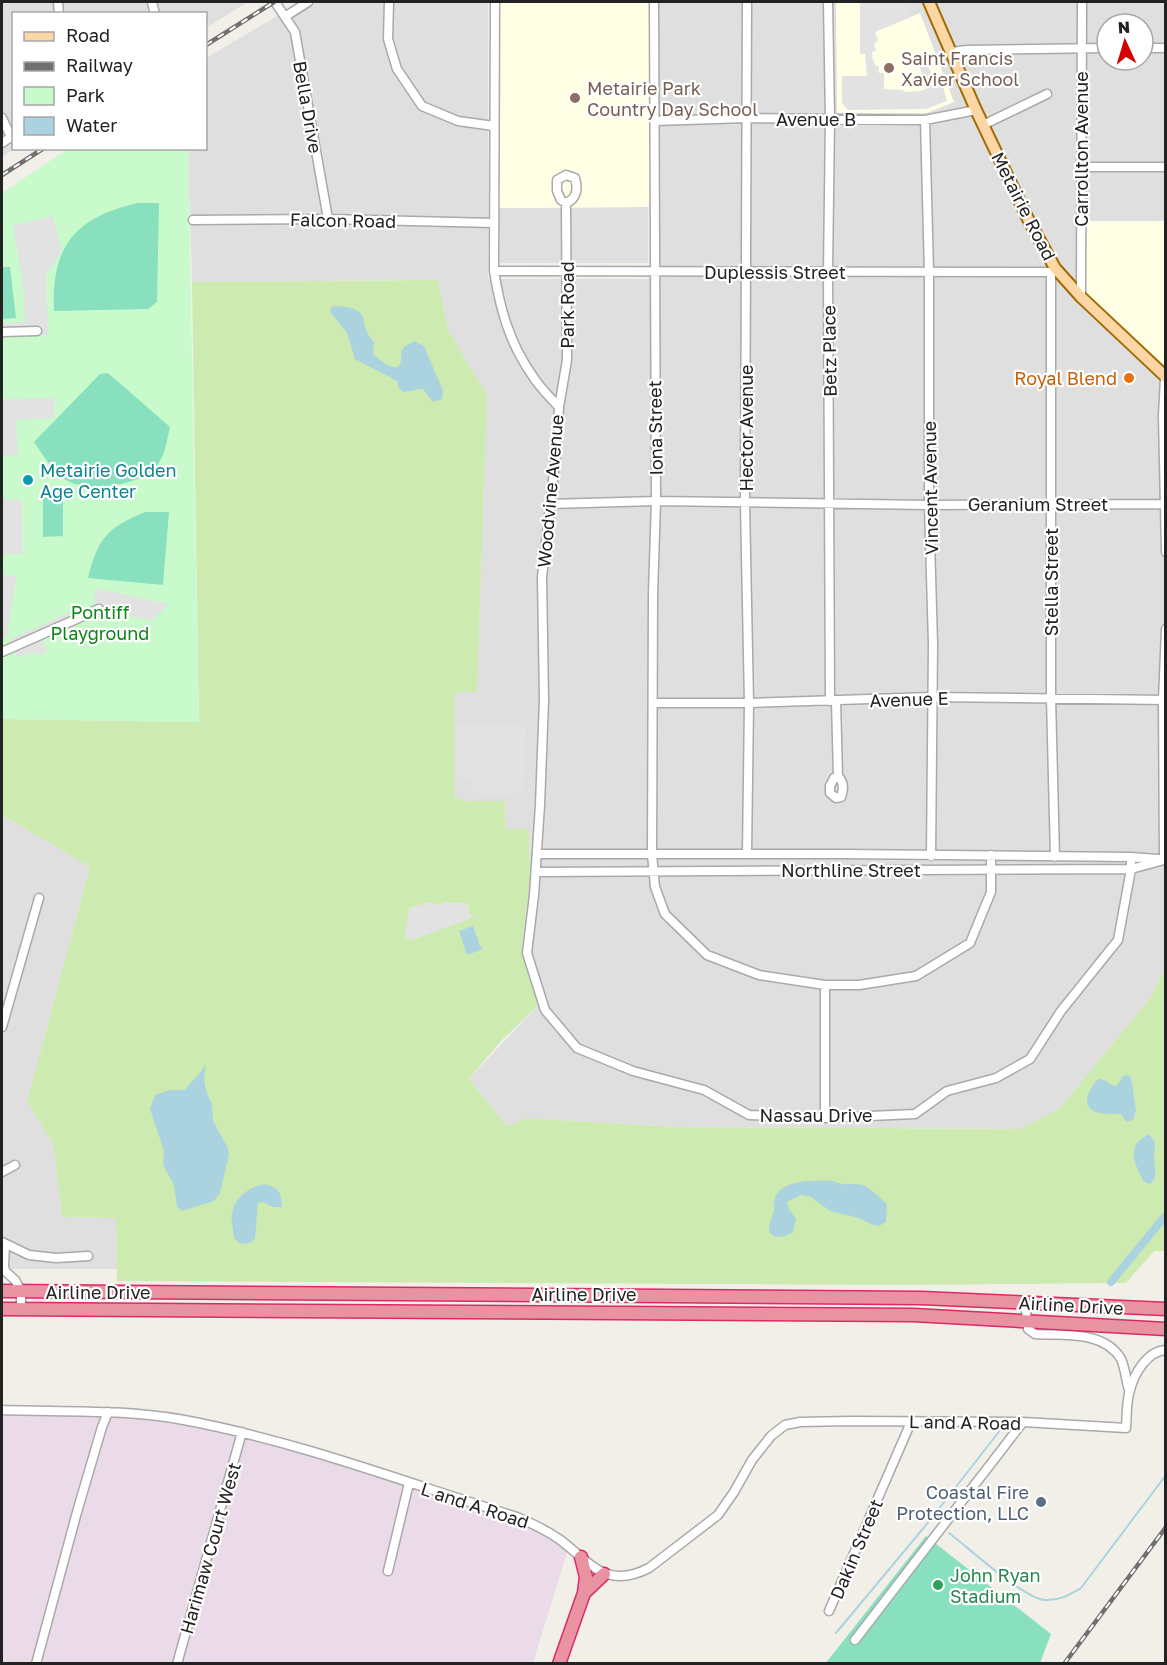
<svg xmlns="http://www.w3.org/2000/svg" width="1167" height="1665" font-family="'Golos Text',sans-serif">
<rect width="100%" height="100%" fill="#f2efe9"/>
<!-- residential -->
<path fill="#e0dfdf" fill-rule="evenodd" d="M2,2H248L206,28V14H14V148L15,149L2,157Z
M301,2H488V279H660L659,2H1165V968L1150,998L1060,1108L1020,1129L675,1127L525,1118L507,1127L469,1079L540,1003L528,975L522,943L530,880L529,829H506L505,801H466L454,796L455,692L477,691L487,395L448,330L438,280L192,282L188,149L206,148V58ZM1107,24H1143V60H1107Z
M648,207V263H500L499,208Z
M2,815L90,867L27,1102L53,1143L62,1217L116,1218L117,1269H2Z"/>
<!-- industrial -->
<path fill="#ebdbe8" d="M2,1407H124L178,1413L227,1423L515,1511L545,1525L570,1543L533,1663L2,1664Z"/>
<!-- education -->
<path fill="#ffffe5" d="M500,2H651V194L648,207L499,208Z
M836,2H860V34L874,32L920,13L954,102L927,113H837Z
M1083,221H1165V368L1084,291Z"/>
<!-- grass -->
<path fill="#cdebb0" d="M438,280L448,330L487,395L477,692H455L454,796L466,801H505L506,829H529L530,880L522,943L528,975L540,1003L500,1042L469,1079L507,1127L525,1118L675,1127L1020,1129L1060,1108L1150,998L1165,968V1251H1154L1126,1283L897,1285L117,1281L116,1218L62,1217L53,1143L27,1102L90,867L2,815V719L199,722L192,282Z"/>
<!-- park -->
<path fill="#c8facc" d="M68,149H188L199,722L2,719V193Z"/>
<!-- pitch -->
<path fill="#88e0be" d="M137,203H159L157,302L148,309L54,311C51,246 75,218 137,203Z
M2,267H10L16,318L2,319Z
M108,373L170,427C167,440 165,456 156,467C140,485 95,491 72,483C55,476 44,456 34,442L100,374Z
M43,497H63V536L43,537Z
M145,512H169L163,585L88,578C98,538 107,528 145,512Z
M926,1536L1051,1634L1040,1663L825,1664Z"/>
<!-- parking -->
<path fill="#e2e2e2" d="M860,2H913L914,4L907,8L911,17L875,32L878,40L874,44L876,50L872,52L873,60L876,66H879V73H884V89L903,90L904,92L921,91L926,89L920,74L922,73L915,56L923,53L933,78L940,75L947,101L926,109L848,110L842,103V76H867L865,54H860Z
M53,216L62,251L46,275L48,335L2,337V323L25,322L23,286L13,225Z
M55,398V418L16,420L18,456H2V399Z
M2,499L22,500L23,554H2Z
M2,574L16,576L7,638H2Z
M95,588L169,604L151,621L108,612L107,609L94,604Z
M70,612L77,626L42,638L47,651L36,655L33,652L17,657L9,640Z
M457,726H526L524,788L509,795L471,793L473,780L455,773Z
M429,902L439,905L446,902L463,903L469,906V914L475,917L412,940L404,937L409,908Z"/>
<!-- water -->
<path fill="#aad3df" d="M336,306C376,309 355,321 374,342L373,354C378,359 398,376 401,361C402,358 401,354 401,351L405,346L415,341L424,346L443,391L442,399L433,402L423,389L403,392L399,388L397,381L355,359L347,333L330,312L331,307Z
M473,926L480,946L483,949L467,955L459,931Z
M206,1064L204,1078L206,1091L212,1105L213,1121L228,1148L229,1155L220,1193L214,1201L182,1211L177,1207L174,1185L163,1165L164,1151L150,1109L155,1095L170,1090H185C192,1080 200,1075 206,1064Z
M1127,1075L1131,1077L1136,1111L1133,1120L1126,1122L1121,1114C1113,1113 1103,1115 1096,1112C1079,1105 1090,1088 1098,1079C1114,1079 1112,1097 1123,1076Z
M1149,1134L1155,1142C1155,1147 1154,1152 1154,1157C1154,1168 1159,1177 1150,1184L1144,1182C1134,1163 1125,1146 1149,1134Z
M833,1181C843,1187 852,1182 863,1185C869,1187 881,1199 887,1204L886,1222L879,1226L873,1225L859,1218L830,1211L811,1197L801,1195L787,1202L788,1207L796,1219L793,1232L785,1236L775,1237L769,1232C769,1223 772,1218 774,1210C775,1207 773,1204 774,1201C780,1178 815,1181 833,1181Z
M265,1184C280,1188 281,1192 282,1207H273L263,1202L258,1203L255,1238L252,1242L242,1244C232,1239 234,1234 232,1224C229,1203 244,1188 265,1184Z"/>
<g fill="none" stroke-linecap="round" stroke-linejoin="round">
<!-- stream -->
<path stroke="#aad3df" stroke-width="2" d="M949,1533C969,1548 1024,1599 1045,1600C1059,1601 1069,1595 1081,1588L1166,1475
M836,1633L931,1519L1001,1429"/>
<!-- canal -->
<path stroke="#aad3df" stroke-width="8" d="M1111,1282L1166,1215"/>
<!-- minor casing -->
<g stroke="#a9a9a9" stroke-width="11">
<path id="minor" d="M58,2L59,14
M152,2L155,14
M275,2L295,32L328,219
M389,2L388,39L397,69L422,106L458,121L494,126
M495,2L494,271C500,309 510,344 532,375C539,387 550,397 559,407L557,445L542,577L544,700L540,805L534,895L527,953L545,1010L577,1048L633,1071L704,1090L749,1115L825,1118L915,1114L947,1091L996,1078L1030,1059L1061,1011L1118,940L1131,869V857
M654,2L656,501L653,594L652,854L655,887L665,914L707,955L759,975L825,985H859L916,976L970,943L991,892V855
M828,2L830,119L828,271L830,701
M286,16L308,2
M1143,48H1166
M951,52L967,50L1107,48
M2,118L11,137
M925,120L929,272V505L933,644L931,856
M654,121L747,118L925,120L976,110
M983,125L1047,94
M2,143L14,135
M1081,167H1166
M566,175L575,178C578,188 577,199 566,203L561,200L557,191V180Z
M193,220L328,219L494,223
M494,271L1051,272L1055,268
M1051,272V698L1055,857
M1081,297L1082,2
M2,332L37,331
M1165,377L1163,416L1166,552
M559,407L567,360L566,203
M550,504L656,501L929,505L1165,504
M2,652L99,609
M836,701L838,776L834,778L830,786V793L836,798L841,797C844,789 844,782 838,776
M653,703H749L931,697L1166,700
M537,854H845L1131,857L1158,859
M747,854L749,703L745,503L747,2
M1164,860L1163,700L1166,629
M536,872L1131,869L1164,860
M825,985V1118
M2,1027L39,898
M2,1172L15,1165
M2,1242L29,1255L56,1258L88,1256
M5,1244L4,1266L5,1271L15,1280L21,1291V1310
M1025,1303L1028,1329L1035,1334C1063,1336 1104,1330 1121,1359C1125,1367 1126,1381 1129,1390
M2,1410C62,1412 124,1409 184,1420C297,1441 407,1483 517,1517C531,1523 546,1530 559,1539C591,1563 606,1590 649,1568L718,1515L734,1492L752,1460L771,1436L785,1425L800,1422L851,1421L1023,1422L1126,1428C1127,1416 1126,1402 1130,1390C1134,1374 1147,1351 1166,1350
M388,1571L409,1483
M829,1611L911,1422
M855,1640L1023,1422
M36,1664L77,1512L102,1427L108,1412
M177,1664L242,1432"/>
</g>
<!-- major casing -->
<g stroke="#a06b00" stroke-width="14">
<path id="major" d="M929,2L976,110L1028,219L1055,268L1081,297L1166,377"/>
</g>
<!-- highway casing -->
<g stroke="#dc2a67" stroke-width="15">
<path id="highway" d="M2,1291L921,1298L1166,1309
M2,1309L913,1315L1166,1329
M584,1593L604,1574
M559,1664L584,1593L586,1577L581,1557"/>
</g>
<!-- minor -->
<use href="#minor" stroke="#fff" stroke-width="8"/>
<!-- major -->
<use href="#major" stroke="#fcd6a4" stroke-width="10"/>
<!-- highway -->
<use href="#highway" stroke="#e892a2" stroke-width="12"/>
<!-- rail casing -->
<g stroke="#707070" stroke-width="4.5">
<path id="rail" d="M206,45L274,2
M2,175L44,148
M1064,1664L1166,1527"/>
</g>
<!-- rail -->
<use href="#rail" stroke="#fff" stroke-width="2" stroke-dasharray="7" stroke-linecap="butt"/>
</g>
<!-- markers -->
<g fill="#8d6e63" stroke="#fff" stroke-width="2">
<circle cx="889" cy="68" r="6"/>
<circle cx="575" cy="98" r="6"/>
</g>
<circle fill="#e8710a" stroke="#fff" stroke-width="2" cx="1129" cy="378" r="6"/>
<circle fill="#0f9aa8" stroke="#fff" stroke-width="2" cx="28" cy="480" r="6"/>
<circle fill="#5c6f8a" stroke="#fff" stroke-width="2" cx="1041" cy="1502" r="6"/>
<circle fill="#2e9e5b" stroke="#fff" stroke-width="2" cx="938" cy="1585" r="6"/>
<g text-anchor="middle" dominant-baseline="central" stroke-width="4.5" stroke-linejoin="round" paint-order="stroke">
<!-- education labels -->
<g font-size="18" fill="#785e54" stroke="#fff" text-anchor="start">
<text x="901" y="58">Saint Francis<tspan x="901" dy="21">Xavier School</tspan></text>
<text x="587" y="88">Metairie Park<tspan x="587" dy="21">Country Day School</tspan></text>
</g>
<!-- street labels -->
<g font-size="18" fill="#222" stroke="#fff">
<text transform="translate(308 107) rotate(80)">Bella Drive</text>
<text x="816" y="119">Avenue B</text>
<text transform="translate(1081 149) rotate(-90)">Carrollton Avenue</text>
<text transform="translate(1024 206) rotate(63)">Metairie Road</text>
<text transform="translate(343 220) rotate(1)">Falcon Road</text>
<text x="775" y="272">Duplessis Street</text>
<text transform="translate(567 305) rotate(-90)">Park Road</text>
<text transform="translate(829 351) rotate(-91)">Betz Place</text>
<text transform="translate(655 428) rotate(-91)">Iona Street</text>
<text transform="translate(746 428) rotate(-90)">Hector Avenue</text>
<text transform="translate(930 488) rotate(-91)">Vincent Avenue</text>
<text transform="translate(550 491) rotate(-85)">Woodvine Avenue</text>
<text x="1038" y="504">Geranium Street</text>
<text transform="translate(1051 582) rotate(-90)">Stella Street</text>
<text transform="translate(909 699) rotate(-2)">Avenue E</text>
<text x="851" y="870">Northline Street</text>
<text x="816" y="1115">Nassau Drive</text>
<text x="98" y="1292">Airline Drive</text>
<text x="584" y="1294">Airline Drive</text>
<text transform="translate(1071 1305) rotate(3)">Airline Drive</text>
<text transform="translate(965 1422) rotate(1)">L and A Road</text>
<text transform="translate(475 1505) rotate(18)">L and A Road</text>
<text transform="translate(210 1548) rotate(-74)">Harimaw Court West</text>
<text transform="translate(856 1549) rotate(-67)">Dakin Street</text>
</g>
<!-- food labels -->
<g font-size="18" fill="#c56008" stroke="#fff" text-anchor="end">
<text x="1117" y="378">Royal Blend</text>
</g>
<!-- culture labels -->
<g font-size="18" fill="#0d838f" stroke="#fff" text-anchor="start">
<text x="40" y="470">Metairie Golden<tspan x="40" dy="21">Age Center</tspan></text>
</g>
<!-- park labels -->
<g font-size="18" fill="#0c8416" stroke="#fff">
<text x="100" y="612">Pontiff<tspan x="100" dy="21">Playground</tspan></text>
</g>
<!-- service labels -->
<g font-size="18" fill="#4e5e75" stroke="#fff" text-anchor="end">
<text x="1029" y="1492">Coastal Fire<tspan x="1029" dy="21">Protection, LLC</tspan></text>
</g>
<!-- leisure labels -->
<g font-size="18" fill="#27864d" stroke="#fff" text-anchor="start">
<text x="950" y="1575">John Ryan<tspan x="950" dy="21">Stadium</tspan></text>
</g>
</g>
<!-- border -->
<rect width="1167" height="1665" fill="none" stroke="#222222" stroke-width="6"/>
<!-- legend -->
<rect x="12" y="12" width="195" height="138" fill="#ffffff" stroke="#a7a7a7" stroke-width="1.5"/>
<rect x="24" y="32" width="30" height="9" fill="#fcd6a4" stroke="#a7a7a7" stroke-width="1.5"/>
<text x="66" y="42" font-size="18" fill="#222222">Road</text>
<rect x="24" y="62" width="30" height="9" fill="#707070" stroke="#a7a7a7" stroke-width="1.5"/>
<text x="66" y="72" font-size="18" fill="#222222">Railway</text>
<rect x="24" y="87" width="30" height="18" fill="#c8facc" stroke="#a7a7a7" stroke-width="1.5"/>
<text x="66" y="102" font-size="18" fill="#222222">Park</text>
<rect x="24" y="117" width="30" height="18" fill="#aad3df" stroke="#a7a7a7" stroke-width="1.5"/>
<text x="66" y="132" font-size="18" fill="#222222">Water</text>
<!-- north arrow -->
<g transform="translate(1125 42) rotate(356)"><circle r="28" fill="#ffffff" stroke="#a7a7a7" stroke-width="1.5"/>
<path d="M0-4.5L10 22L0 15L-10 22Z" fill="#d40000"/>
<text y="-9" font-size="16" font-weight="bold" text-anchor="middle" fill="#222222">N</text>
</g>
</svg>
